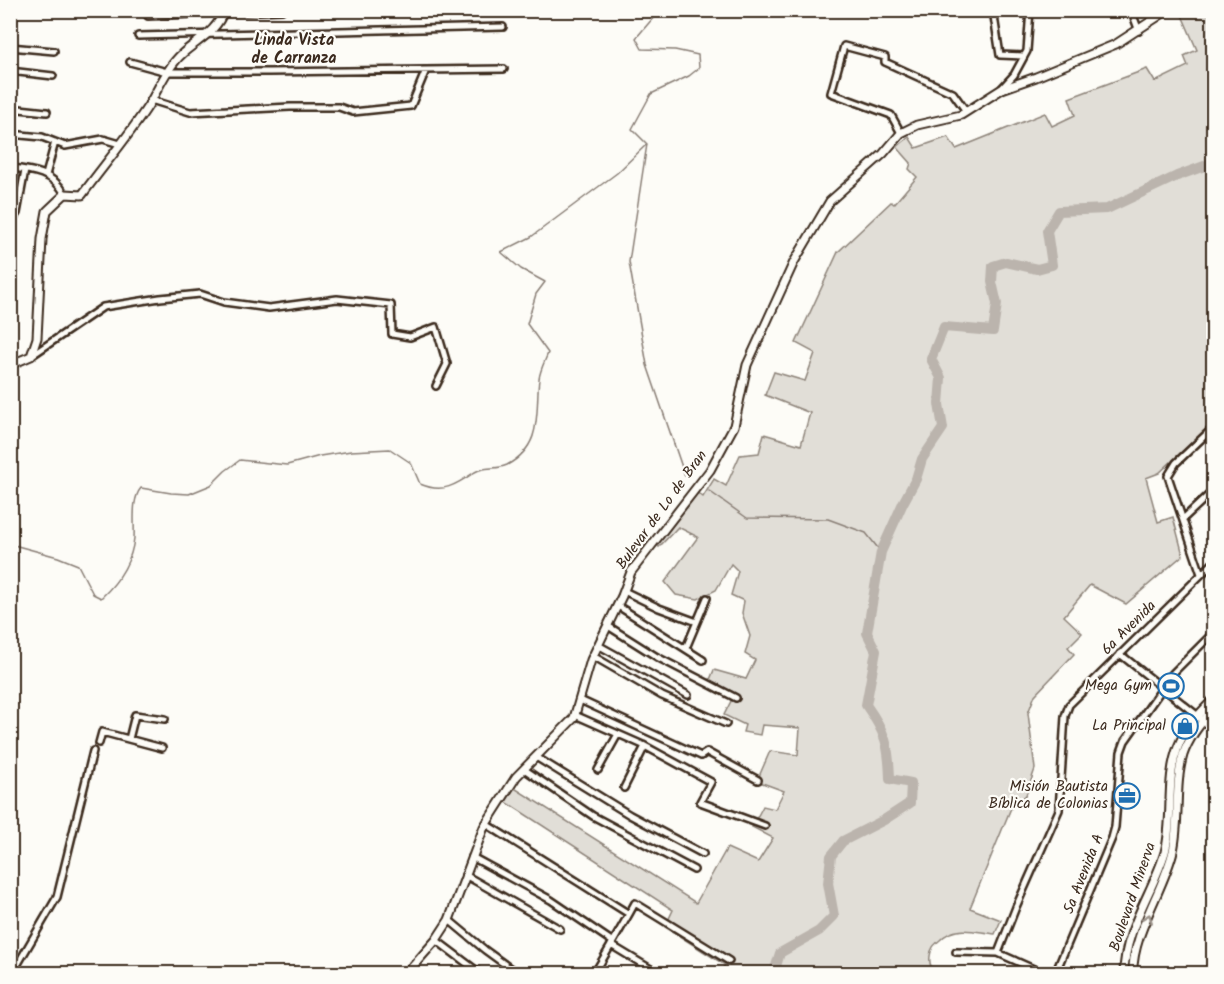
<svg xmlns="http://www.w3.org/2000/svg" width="1224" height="984" font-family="Kalam,sans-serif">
<rect width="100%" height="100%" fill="#fdfcf7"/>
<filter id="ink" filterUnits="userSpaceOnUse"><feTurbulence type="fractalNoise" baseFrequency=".0167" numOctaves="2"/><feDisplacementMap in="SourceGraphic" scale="12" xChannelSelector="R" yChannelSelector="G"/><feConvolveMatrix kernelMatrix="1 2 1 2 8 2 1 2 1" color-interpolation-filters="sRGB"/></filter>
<g filter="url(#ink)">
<!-- green -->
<path fill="#e1ded7" stroke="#8e847a" stroke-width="1.5" d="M1204,10L1206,14L1213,11V423L1159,473L1146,478L1158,522L1173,517L1183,555L1126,604L1090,585L1064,616L1082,633L1068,647L1074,654L1035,695L1028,713L1035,769L1026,795L1011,808L970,908L1001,920L995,934C976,932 955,924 940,940C934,945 931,948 930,956C929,963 931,969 936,973H719L725,965L665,927L673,910L503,800L513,787L696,903L727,848L758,862L773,838L752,827L763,806L775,809L784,791L757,781L770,751L798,755L800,728L762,725L760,735L743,732L745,725L724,715L732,699L707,687L714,670L746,679L755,660L745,654L750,636L742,613L744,601L731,595L738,571L731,564L716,590L698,599L676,595L665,582L698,537L678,527L659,547L653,539L692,489L703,497L714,479L726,486L740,455L759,453L764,434L801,445L810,413L765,395L774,372L805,381L815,353L796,343L838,252L891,202L894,204L917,177L909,169L911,163L897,147L909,137L916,148L948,137L956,149L1045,113L1052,126L1075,115L1069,98L1147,69L1155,82L1188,66L1184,56L1197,50L1181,13L1185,11Z"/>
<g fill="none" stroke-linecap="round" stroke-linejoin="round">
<!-- stream -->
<path stroke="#887d74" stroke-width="1.5" d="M647,144L629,262L647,365L685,476
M709,491L747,518L828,519L866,533L881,552
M10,544L58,557L78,565L93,594L101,598C118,582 132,561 134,538C135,522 131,500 141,488L171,493L189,494L211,485L225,471L240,460L287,465L320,456L351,451L390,449L411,463L420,484C443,494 456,485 475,472C485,466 497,470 507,465C544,445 535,413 539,379C540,370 545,361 548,353L527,324L536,294L545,282L521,269L501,252L531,237L617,173L647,144L632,129L651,94L689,76L699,68L698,55L675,50L642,49L636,38L660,10"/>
<!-- river -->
<path stroke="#bbb4ad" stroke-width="10" d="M781,974L776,966L780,953L819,931L834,916L828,883L831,856L843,841L884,820L910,803L911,783L890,779C889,745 886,733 866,705L876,651L867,633L881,552L903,503L916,479L922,459L943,428L939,404L941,378L931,359L944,327L993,331L997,304L992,282L993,266L1006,262L1037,269L1052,265L1047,231L1059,211L1107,209L1177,176L1207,165L1214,159"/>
<!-- minor casing -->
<g stroke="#3b2a1e" stroke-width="10">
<path id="minor" d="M993,10L1000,55L1024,56
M1131,10L1139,31
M148,16L282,10
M138,36L503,27
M10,47L54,51
M130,62L167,72H269L504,69
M10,71L53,76
M1002,88L1014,75L1027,51L1030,10
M151,100L190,112L290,107H339L353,112L411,106L426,70
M10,108L47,112
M901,133L891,115L831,93L844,46L885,57V62L953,93L966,111
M10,134L42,137L65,146L103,139L120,144
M10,168C34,170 53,173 65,194
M46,175L55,142
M10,224L17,213L25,170
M31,356L103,307L160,298L200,294L224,302L269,308L337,299L391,305L392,334L410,337L436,327L447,364L436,386
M1183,519L1214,490
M1201,574L1168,476L1176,463L1214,427
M624,591L659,608L697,622
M618,606L703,660
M608,626L657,657L736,698
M598,645L688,695
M686,648L707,598
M1120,654L1203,720
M593,656L662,696L726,724
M580,700L701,756L707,752L758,780
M575,715L643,745L711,782L700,802L765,826
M129,739L135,715L165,719
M99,743L102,732L162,748
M536,757L630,815L703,854
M524,769L593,816L694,870
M598,770L618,734
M624,788L645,746
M486,824L629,914L613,942
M472,857L551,900L613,942L594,974
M465,875L560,929
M629,914L635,903L729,961
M449,920L485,950L518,974
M436,940L481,974
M611,945L659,974
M956,952L998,953L1045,974
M998,953L1016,907L1059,810L1065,716L1069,705L1214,562
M12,974L57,897L93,751
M1055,974L1112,838L1115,827L1121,752L1125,741L1173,673L1214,632"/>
</g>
<!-- tertiary casing -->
<g stroke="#3b2a1e" stroke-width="11">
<path id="tertiary" d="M10,362H17L31,356L37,338L42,239L47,211L65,194L82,195C104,165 128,137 148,106C159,88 167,67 183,53C199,39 217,32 224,10
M406,974L436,940L449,920L484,827L516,777L574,718L591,660L622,596L631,572L710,470L734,426L747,365L794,262L830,201L883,154L901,133L917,125L961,115L1002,89L1036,77L1116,44L1168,10
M1124,974C1124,930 1153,892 1165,852C1174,818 1165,781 1178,747C1185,728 1200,713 1214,699
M1133,974C1131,936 1164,889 1173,851C1180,820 1174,786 1183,755C1189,737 1201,722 1214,709"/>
</g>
<!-- minor -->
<use href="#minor" stroke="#fdfcf7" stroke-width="5"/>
<!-- tertiary -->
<use href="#tertiary" stroke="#fdfcf7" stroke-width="7"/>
</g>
<!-- one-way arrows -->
<defs><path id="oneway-chevron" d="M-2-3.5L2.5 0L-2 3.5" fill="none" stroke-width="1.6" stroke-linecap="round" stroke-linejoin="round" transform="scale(1.5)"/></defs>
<use stroke="#9c938a" href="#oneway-chevron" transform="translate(1148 918) rotate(-69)"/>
</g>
<!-- icons -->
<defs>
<g id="stadium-ring" transform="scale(1.35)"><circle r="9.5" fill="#fdfcf7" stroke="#1f6fb2" stroke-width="1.5"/><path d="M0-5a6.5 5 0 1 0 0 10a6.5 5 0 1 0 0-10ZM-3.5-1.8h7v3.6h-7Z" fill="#1f6fb2"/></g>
<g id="shop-ring" transform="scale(1.35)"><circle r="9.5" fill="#fdfcf7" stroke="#1f6fb2" stroke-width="1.5"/><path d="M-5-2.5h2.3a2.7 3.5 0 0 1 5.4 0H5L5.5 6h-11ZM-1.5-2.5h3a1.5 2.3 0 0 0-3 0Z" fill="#1f6fb2"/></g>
<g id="office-ring" transform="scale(1.35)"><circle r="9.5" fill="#fdfcf7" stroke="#1f6fb2" stroke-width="1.5"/><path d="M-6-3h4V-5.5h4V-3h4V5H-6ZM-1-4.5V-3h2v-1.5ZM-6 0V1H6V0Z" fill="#1f6fb2"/></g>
</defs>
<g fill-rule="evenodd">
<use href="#stadium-ring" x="1171" y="686"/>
<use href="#shop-ring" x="1185" y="726"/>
<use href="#office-ring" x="1127" y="796"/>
</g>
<g text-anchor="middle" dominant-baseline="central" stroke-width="4.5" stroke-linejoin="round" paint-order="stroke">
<!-- street labels -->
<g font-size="15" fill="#3b2a1e" stroke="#fdfcf7">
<text transform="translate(662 510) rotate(-54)">Bulevar de Lo de Bran</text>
<text transform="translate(1129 628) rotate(-45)">6a Avenida</text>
<text transform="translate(1084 874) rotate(-68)">5a Avenida A</text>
<text transform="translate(1133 897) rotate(-71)">Boulevard Minerva</text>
</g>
<!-- poi labels -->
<g font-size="15" fill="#3b2a1e" stroke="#fdfcf7" text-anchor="end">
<text x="1152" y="686">Mega Gym</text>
<text x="1166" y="726">La Principal</text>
<text x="1108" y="787">Misión Bautista<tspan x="1108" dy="17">Bíblica de Colonias</tspan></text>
</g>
<!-- neighbourhood labels -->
<g font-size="16" font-weight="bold" fill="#3b2a1e" stroke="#fdfcf7">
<text x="294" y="40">Linda Vista<tspan x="294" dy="18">de Carranza</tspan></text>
</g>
</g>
<!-- margin -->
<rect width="1224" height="984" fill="none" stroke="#fdfcf7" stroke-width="36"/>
<rect x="18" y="18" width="1188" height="948" fill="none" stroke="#3b2a1e" stroke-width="2" filter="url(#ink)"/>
</svg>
